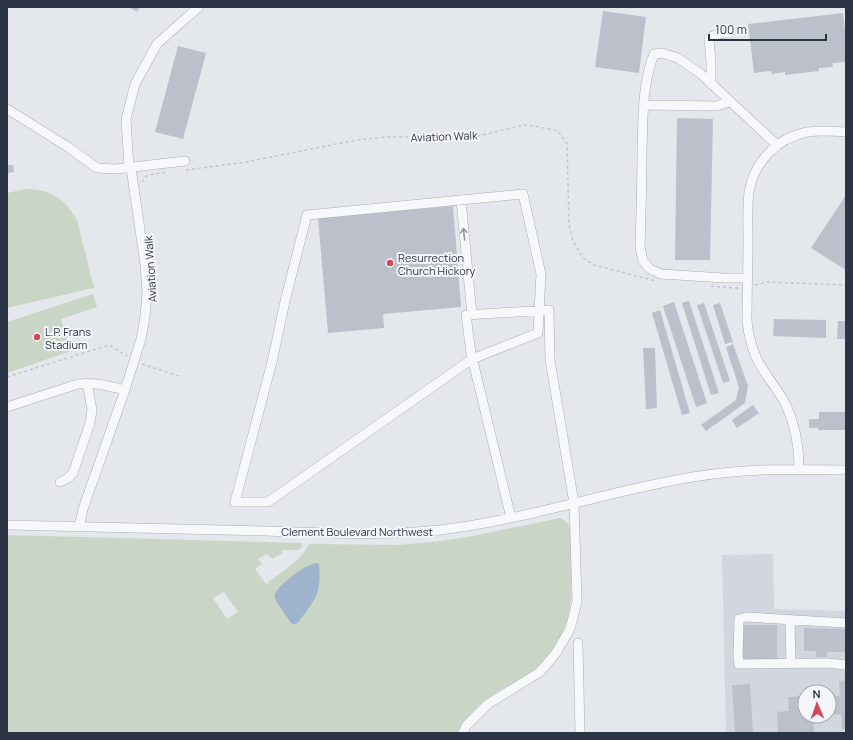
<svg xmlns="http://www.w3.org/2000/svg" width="853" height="740" font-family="Manrope,sans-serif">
<rect width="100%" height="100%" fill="#e4e7ec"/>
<!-- built -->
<path fill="#d2d6de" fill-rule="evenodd" d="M773,554L774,609L846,611V733H726L722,555ZM805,692H829V716H805Z"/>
<!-- green -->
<path fill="#c9d6c5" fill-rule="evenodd" d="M26,189C51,189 65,199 77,220L94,288L7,308V193Z
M93,294L97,307L61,319L71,351L7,373V322Z
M560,518C567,521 569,525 571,532C571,547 571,562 571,578C571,588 572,598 570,608C565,636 548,662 524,677C513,683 502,688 492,695C478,704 465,718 457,733H7V535L302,543V547L298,550H282L283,553L272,559L267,554L258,559L262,564L255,569L266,584C281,572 300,562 309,544L397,545L432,542L468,537ZM224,592L238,612L227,619L213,598Z"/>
<!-- water -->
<path fill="#9fb4cc" d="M316,563L319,564C320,574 320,587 316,596C312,605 305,613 300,620C297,624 296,625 291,623L276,601C275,598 274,598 275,594C278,586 301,568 310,565C312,564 314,564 316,563Z"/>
<!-- building -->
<path fill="#bbc0ca" d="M129,7H140L137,12Z
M603,11L646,17L639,73L595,67Z
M843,13L846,41V62L832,63L833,67L819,68V71L785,75V72L772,74L771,71L754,73L748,24Z
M178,46L206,53L183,139L155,132Z
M677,118L713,119L710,260H675Z
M7,165H13L14,172L7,173Z
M846,195V270L811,248Z
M453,206L461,307L383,314L384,328L328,333L318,218Z
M689,301L719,393L711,395L682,303Z
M674,302L707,403L696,407L663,306Z
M704,303L730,381L723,383L697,305Z
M720,303L733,342L725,344L713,305Z
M660,310L690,413L682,415L652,313Z
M774,319L826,320V338L773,336Z
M838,321H846V339H837Z
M733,344L748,386L745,403L706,431L701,425L736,400L739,387L726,347Z
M643,348H655L657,408L646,409Z
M753,405L759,413L737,428L732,420Z
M819,412H846V430H818V428H809V419H819Z
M742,625H777V661H742Z
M804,628L846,629V652H827V657H816V651H804Z
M846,680V729H842L841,714L829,715V697L840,696L839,681Z
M750,684L753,733H735L732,685Z
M805,696V716H813L814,733H778L777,712L789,711L788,697Z"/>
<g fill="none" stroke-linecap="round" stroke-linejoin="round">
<!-- minor casing -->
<g stroke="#a9aeb7" stroke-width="10">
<path id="minor" d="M711,84V62L709,39C714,33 722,34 729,33
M644,105L716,106L730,102
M7,109L20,117L68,147L97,168L116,169L185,161
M129,168L126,119L135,84L157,44L186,18L199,7
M523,194L541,274L538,333L472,359L268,502H235L272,362L286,297L307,215Z
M461,200L472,315
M747,278H724L661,274L650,269L643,261L640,247C641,215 642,183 642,151C643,119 642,84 654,54L662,53L678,58L701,74L777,145
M7,407L78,384C95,382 109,386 125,390
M799,469C799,447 795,424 785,403C777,388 764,374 757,359C751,346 748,333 747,320C747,293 748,267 748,241C748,225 747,208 749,192C754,162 777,138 807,132C819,130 834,131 846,132
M60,482L68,478L73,473L90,423L92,410L87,383
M7,525C93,527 180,529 266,531C323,533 383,536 440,530C526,520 608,491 693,477C744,468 795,469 846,470
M79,527L83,509L125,390L141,339L145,317L147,293L145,264L131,168
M790,620L791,663
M846,623L747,617L739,619L738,656L739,664L828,663L846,665
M578,643L580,733
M463,733L466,726L488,704L540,672L556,653L570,629L577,602L574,503L550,360L549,310L466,315L471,353L511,518"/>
</g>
<!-- path -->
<path stroke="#c2c5cb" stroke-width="1.5" stroke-dasharray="3 3" stroke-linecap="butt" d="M186,170L246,162L357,140L388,137H440L478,136L524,125L535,126L558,131L567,144L569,225L573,241L583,258L594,265L656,281
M142,182L144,178L148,175L168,172
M755,285L767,282L846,285
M711,286L734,288H740
M142,364L182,377
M7,377L109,345L127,356"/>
<!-- minor -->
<use href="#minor" stroke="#f7f8fa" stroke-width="9"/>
</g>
<!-- one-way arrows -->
<defs><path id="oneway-shaft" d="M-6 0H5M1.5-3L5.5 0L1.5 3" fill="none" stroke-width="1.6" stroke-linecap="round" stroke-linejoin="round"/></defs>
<use stroke="#9196a0" href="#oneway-shaft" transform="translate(464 234) rotate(-96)"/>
<!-- markers -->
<g fill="#d1495b" stroke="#f4f6f9" stroke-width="1.5">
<circle cx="390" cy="263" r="4"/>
<circle cx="37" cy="337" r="4"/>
</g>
<g text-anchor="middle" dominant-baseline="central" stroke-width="4" stroke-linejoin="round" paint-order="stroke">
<!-- street labels -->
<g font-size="11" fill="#2b3445" stroke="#f4f6f9">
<text transform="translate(444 136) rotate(-2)">Aviation Walk</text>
<text transform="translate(150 269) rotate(-94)">Aviation Walk</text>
<text x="357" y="531">Clement Boulevard Northwest</text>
</g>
<!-- poi labels -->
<g font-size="11" fill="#2b3445" stroke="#f4f6f9" text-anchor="start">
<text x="398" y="257">Resurrection<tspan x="398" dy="13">Church Hickory</tspan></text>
<text x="45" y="331">L.P. Frans<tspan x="45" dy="13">Stadium</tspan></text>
</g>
</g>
<!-- border -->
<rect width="853" height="740" fill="none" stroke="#2b3445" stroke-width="16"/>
<!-- north arrow -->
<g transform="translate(817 704) rotate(358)"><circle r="19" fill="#f4f6f9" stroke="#a4a8b1"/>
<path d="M0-3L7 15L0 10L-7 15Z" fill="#d1495b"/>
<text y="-6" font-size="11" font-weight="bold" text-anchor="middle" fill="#2b3445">N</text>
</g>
<!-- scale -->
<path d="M709 34v6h117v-6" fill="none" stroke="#2b3445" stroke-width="2"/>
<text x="715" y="34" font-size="12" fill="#2b3445" stroke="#f4f6f9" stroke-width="3" paint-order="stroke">100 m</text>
</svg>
